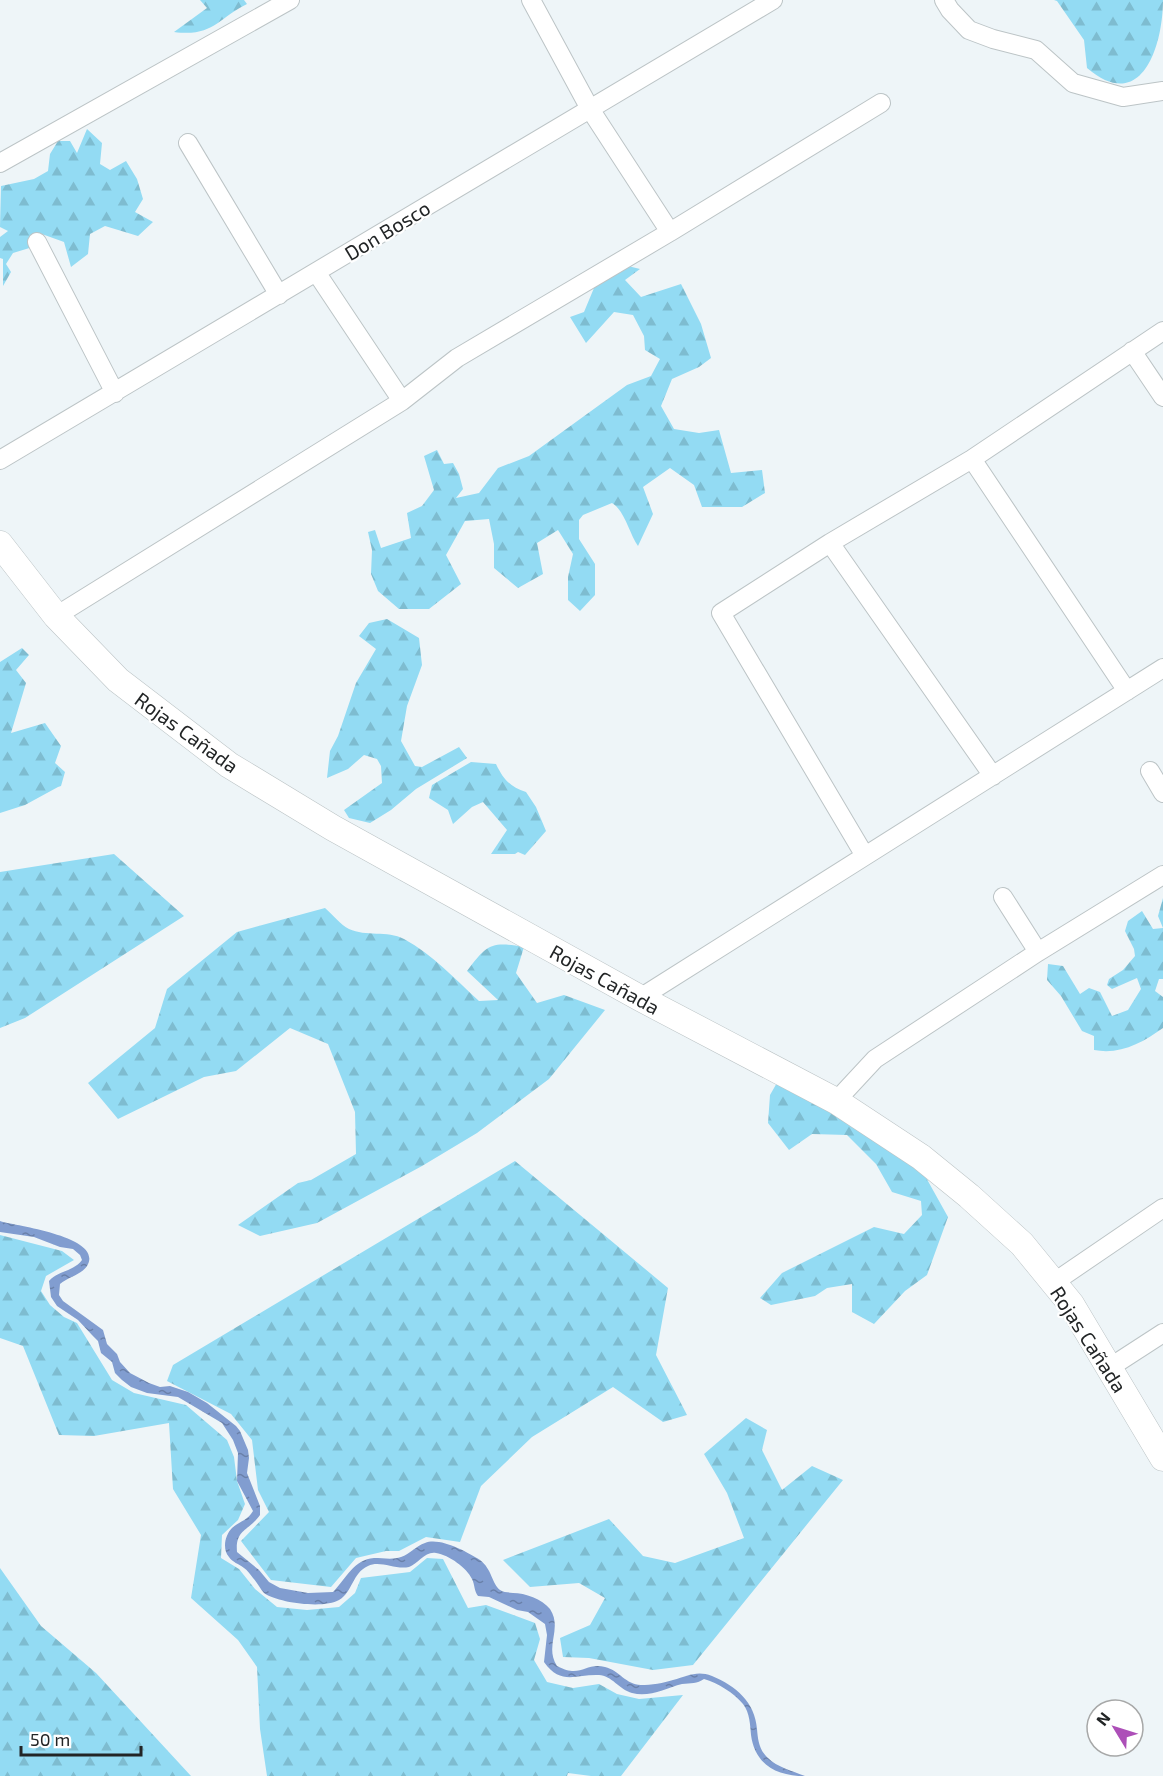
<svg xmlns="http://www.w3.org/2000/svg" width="1163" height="1776" font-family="'Exo 2',sans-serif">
<defs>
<pattern id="forest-firs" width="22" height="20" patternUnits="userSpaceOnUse" patternTransform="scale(1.5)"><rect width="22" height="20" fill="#93dbf3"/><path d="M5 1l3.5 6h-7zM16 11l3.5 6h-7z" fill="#7ebcd0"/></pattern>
<pattern id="water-ripples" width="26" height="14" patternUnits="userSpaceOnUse" patternTransform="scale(1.5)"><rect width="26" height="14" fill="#819dd0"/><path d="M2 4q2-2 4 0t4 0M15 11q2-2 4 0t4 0" fill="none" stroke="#6980a9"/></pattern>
</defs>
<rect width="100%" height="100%" fill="#eef5f8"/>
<!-- forest -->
<path fill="url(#forest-firs)" d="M200,0H244L247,4C217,19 213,37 174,32L207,8Z
M1054,0H1163C1163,45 1142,115 1087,68L1084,40L1057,1Z
M87,129L102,143L100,164L110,170L126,161L137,179L143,199L135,212L153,222L138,236L105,226L90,234L88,254L71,267L64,242L39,233L32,241L36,246L13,253L6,264L11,272L3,286V259L0,258V237L8,231L0,227L1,186L34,179L48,171L50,154L58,141H70L77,153Z
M624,265L640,269L625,280L641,297L681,284L701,324L711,358L699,367L672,379L661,406L674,429L699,433L719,430L731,473L762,470L765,493L742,507H702L694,485L670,468L643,487L653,514L638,546C629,533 625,511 612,503L583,515L579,520V539L595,564V595L580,611L568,600V577L573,554L558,530L537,543L543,574L518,588L494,568V544L489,519L465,521L446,555L461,584L429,609H399L378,591L371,574L372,550L368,532L375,530L381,548L411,538L407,513L422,506L434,490L424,456L437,450L444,464L453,463L459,474L463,489L456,498L479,493L498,468L529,456L627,385L651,376L660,359L645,350L644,336L633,315L614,312L586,343L570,317L584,312L594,288Z
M387,619L419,638L422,665L407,706L401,741L415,766L422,767L459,747L467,758L416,789L391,810L370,823L349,818L344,810L382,783L381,766L377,759L364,755L348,769L327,778L330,751L338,736L356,683L376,649L359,636L369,623Z
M22,648L29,655L16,670L26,683L11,733L45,723L61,746L55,763L65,772L61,786L58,787L25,805L0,813V662Z
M471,762L496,764C503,779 510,787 526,792L536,807L546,831L525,855L518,852L515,854H491L507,830L483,802L472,807L453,824L448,810L429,798L432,785Z
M114,854L184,916L25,1018L0,1028V872Z
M1163,898V979H1159L1155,991L1163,997V1028C1142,1043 1120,1055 1094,1050V1036L1082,1031L1061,996L1047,980L1048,964L1063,966L1080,994L1089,988L1100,992L1112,1016L1128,1010L1141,989L1137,978L1112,989L1107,985L1109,979L1123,970L1135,956L1134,949L1125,931L1128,921L1142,911L1153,929L1163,928L1158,916Z
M325,908C332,914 341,925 349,929C366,937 387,930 404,939C433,955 455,979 479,1001L498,1000L467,971C487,945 490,941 524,947L516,973L537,1003L564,995L605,1010L549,1079L477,1133L422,1166L317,1223L260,1236L238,1225L298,1183L311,1180L356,1154L355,1112L328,1044L290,1028L236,1071L204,1077L118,1119L88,1083L155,1028L167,989L237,932Z
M778,1081L919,1165L948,1217L927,1275L905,1291L874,1324L852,1312V1284L827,1288L815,1296L771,1305L760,1298L782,1273L874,1227L904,1234L922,1215L921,1201L892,1192L876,1164L847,1135L812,1134L789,1150L768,1123L770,1095Z
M515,1161L668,1288L656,1355L687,1415L663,1422L613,1387L532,1437L481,1486L460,1542L426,1537L399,1551H386L356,1558L331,1587L271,1580L241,1541L269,1512L258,1490L252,1440L231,1414L167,1381L173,1365Z
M0,1235L62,1251L74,1260L46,1276L41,1291L50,1305L64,1317L77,1323L112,1380L134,1393L186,1405L227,1440L234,1457L237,1481L245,1504L238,1520L222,1535L221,1558L239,1569L255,1589L277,1607L307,1610L339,1607L355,1593L361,1578L410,1572L427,1558L443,1559L468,1608L486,1605L535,1623L540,1639L534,1660L547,1682L573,1688L599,1684L617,1694L639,1699L683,1695L621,1776H591L568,1773L567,1776H267L260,1729L257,1667L238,1640L191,1598L201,1535L173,1489L169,1423L94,1436L59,1435L23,1346L0,1338Z
M746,1418L767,1430L762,1450L782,1490L812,1466L843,1480L693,1665L653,1670L589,1658L563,1657L560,1638L590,1625L605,1598L579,1583L530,1587L503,1560L609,1519L643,1556L675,1563L744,1538L727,1493L704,1454Z
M0,1568L41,1626L96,1673L191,1776H0Z"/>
<!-- water -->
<path fill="url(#water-ripples)" d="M0,1221C14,1226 105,1236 87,1266C81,1275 68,1277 60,1284L59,1295L63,1301L103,1330L107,1344L117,1354L120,1362L130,1373L149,1383L160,1387L170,1386L188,1392L207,1403L236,1426L240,1431L248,1450L249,1458L247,1473L260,1506V1515C249,1531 235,1529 237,1552L259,1570L269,1582L280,1588L308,1593L333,1592C346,1579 354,1559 374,1558C383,1558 393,1560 401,1557C410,1554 416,1546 425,1543C440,1537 467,1552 480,1560C492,1569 492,1584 500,1590C504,1593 508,1592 513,1593C525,1593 542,1599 550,1609C563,1629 544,1646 557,1666C581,1679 585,1662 605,1667C619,1670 626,1685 641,1685C651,1685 664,1683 673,1680C688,1676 697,1670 712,1676C736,1686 755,1702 757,1729C758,1740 759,1750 768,1758C777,1767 792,1771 805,1776C777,1776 755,1765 751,1735C750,1725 750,1713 743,1704C734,1693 718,1683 704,1679C697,1684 691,1683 682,1684C666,1688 649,1698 632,1693C620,1690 611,1675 599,1675C576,1674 561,1686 544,1662L547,1635L545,1624L528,1612L517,1610L489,1597L478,1596C474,1591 475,1585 472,1579C467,1568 449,1555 436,1553C425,1551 418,1564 409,1567C395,1570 380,1560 368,1566C352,1573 353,1592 339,1600C324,1609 278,1603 264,1593C260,1589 257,1582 253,1578C250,1574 247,1570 244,1568C239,1564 232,1562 229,1557C222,1549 225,1535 232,1528C240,1521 247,1521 253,1511L237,1481L238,1453L233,1440L222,1423L178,1397L147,1393L131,1387L122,1380L115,1373L112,1362L101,1353L98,1341L92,1335L78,1320L57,1306L51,1297L49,1281C59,1270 73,1272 82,1260L80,1255L73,1249L60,1247L34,1237L0,1232Z"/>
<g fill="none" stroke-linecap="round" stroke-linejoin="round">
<!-- minor casing -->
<g stroke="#bcc4c6" stroke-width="20">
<path id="minor" d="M944,0L950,10L969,30L993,39L1036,50L1073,83L1123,97L1163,91
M188,143L279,295
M0,163L290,0
M670,232L881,103
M37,242L115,393
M316,272L402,401
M1132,351L1163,397
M972,459L1127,691
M0,460L773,0
M830,543L993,776
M56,616L402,401L457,358L670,232L590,109L531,0
M1150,771L1163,793
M865,856L721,613L830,543L972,459L1163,331
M1003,897L1038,952
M640,998L1163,668
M836,1101L875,1059L1038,952L1163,875
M1053,1283L1163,1208
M1109,1368L1163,1333"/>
</g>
<!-- secondary casing -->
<g stroke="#bcc4c6" stroke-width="27">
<path id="secondary" d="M0,544L56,616L118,680L229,765L333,828L640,998L836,1101L921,1157L969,1196L1022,1244L1071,1304L1163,1458"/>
</g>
<!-- minor -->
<use href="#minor" stroke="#fff" stroke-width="18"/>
<!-- secondary -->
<use href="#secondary" stroke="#fff" stroke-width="26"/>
</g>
<g text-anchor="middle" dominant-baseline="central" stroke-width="4.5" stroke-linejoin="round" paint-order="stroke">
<!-- street labels -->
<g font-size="20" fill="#222526" stroke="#fff">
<text transform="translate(387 230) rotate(-31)">Don Bosco</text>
<text transform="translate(187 732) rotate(36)">Rojas Cañada</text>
<text transform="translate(605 979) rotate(29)">Rojas Cañada</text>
<text transform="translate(1089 1339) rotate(57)">Rojas Cañada</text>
</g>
</g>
<!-- north arrow -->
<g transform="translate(1115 1728) rotate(308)"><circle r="28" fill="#ffffff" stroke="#a7a8a8" stroke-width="1.5"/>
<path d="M0-4.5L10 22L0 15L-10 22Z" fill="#ad4fb8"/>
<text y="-9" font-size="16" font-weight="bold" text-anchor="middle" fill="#222526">N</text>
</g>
<!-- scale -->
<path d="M21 1746v9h120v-9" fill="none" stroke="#222526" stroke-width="3"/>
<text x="30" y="1746" font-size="18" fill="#222526" stroke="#ffffff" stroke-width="4.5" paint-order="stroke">50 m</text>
</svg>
